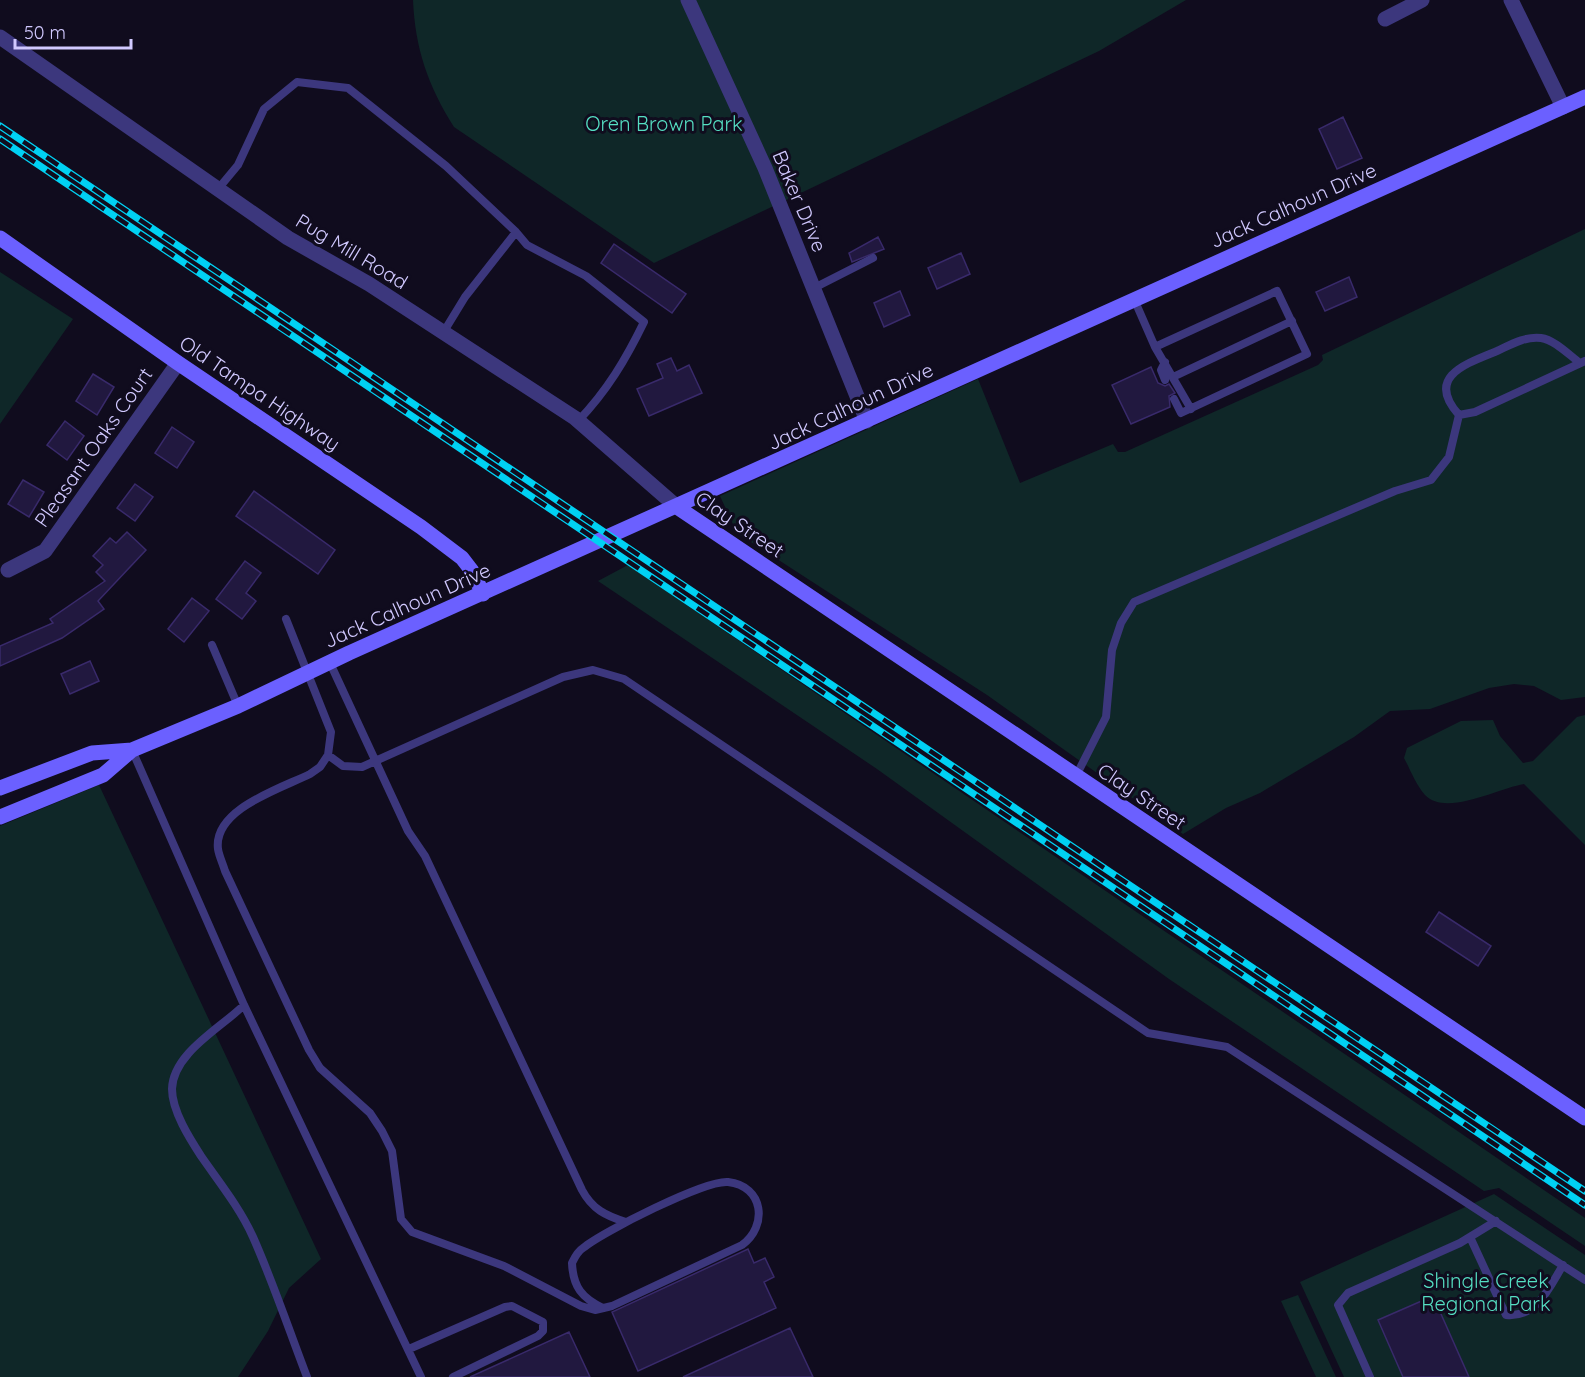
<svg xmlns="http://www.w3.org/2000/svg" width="1585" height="1377" font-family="Quicksand,sans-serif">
<rect width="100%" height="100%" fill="#100c1e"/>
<!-- green -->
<path fill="#0f2728" d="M413,0H1186L1099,51L654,263L454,127C428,86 415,48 413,0Z
M1585,229V697L1561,700L1534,686L1514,684L1489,688L1430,709L1390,711L1354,737L1260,793L1226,808L1183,834L987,695L737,533L720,496L978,379L1020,483L1113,444L1118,452H1125L1318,365L1323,360L1322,355Z
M0,272L73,319L0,424Z
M628,565L1585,1218V1246L1499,1188L1484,1191L1169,979L877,769L598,581Z
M1585,715V845L1524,784C1499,788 1446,817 1425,795C1416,785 1410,769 1404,758L1407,748L1461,721L1493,720L1500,736L1523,763L1533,761L1577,717Z
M99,785L321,1259L289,1288L268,1331L238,1377H0V826Z
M1494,1194L1585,1255V1377H1344L1300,1282Z
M1298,1295L1336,1377H1316L1281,1301Z"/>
<!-- building -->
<path fill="#21183f" stroke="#392a6b" stroke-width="1.5" d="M1343,117L1362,158L1337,169L1319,129Z
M878,237L884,249L852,262L849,253Z
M614,244L686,294L672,313L601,263Z
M961,253L970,274L937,289L928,268Z
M1349,277L1357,297L1325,311L1316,292Z
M900,291L910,315L884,327L874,303Z
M671,358L677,371L689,365L702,393L649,416L637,389L663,378L657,364Z
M1151,367L1158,383L1165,386L1169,384L1175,393L1169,396L1170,407L1131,424L1112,385Z
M93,374L114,387L97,415L76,401Z
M65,421L84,436L67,460L47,445Z
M172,427L194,442L177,468L155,453Z
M23,480L44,492L29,517L8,504Z
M135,484L153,497L135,521L117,508Z
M254,491L335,550L318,574L236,516Z
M127,532L146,550L98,601L104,609L62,638L0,666V646L53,623L50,619L105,581L96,572L103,565L93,556L110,538L116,543Z
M245,561L261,573L246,593L256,601L242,619L216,599Z
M192,598L209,611L184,642L168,629Z
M90,661L99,681L70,694L61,674Z
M1439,912L1491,946L1478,966L1426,932Z
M748,1249L754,1263L765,1258L774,1277L764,1282L776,1308L638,1371L612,1312Z
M1433,1296L1469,1377H1403L1378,1320Z
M790,1328L813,1377H683Z
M569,1332L590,1377H470Z"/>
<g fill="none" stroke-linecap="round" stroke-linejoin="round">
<!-- lane -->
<path stroke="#3c377d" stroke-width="8" d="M218,189L238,165L264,109L297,82L348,88L446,166L516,232L465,297L443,333
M516,232L527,245L586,276L644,322C626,359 607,391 578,421
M814,288L873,258
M1134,299L1155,347L1191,409
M1155,347L1277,291L1307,354L1181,413L1174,399
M1165,362L1161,370L1165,380
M1580,363C1569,355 1555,340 1541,338C1525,336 1510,345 1497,351C1465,364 1425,377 1459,415L1475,412L1585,361
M1173,377L1292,321
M286,619L331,732L328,755L320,767L310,774C282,788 213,809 218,849C219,856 223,864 225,871L309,1050L320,1068L370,1113L382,1131L392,1151L401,1219L412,1232L504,1266L581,1306L595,1310L612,1306L742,1245C768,1226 764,1186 728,1182C705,1180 602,1232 583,1248C577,1252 575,1257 572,1263C573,1287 582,1298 603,1308
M212,645L238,706
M330,663L408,831L425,856L582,1190C592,1209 606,1216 626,1222
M132,750L244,1005L421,1377
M328,755L343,766L362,767L563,677L593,670L624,679L1148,1033L1227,1047L1585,1280
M1076,776L1106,717L1112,650L1121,623L1134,602L1395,491L1431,480L1449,457L1459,415
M244,1005C221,1028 173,1053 172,1089C172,1111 190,1139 201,1156C219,1182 240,1208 253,1237C273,1282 289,1330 307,1377
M1470,1237L1506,1315C1537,1318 1549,1288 1563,1265
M409,1349L505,1307L512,1306L543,1322V1331L538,1336L453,1377
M1370,1377L1338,1305L1348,1293L1460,1243L1496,1221"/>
<!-- street -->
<path stroke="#3c377d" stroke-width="15" d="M688,0L765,168L867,421
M1511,0L1563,107
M1385,19L1422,0
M0,37L288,238L369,284L575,418L677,507
M8,570L45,551L178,363"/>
<!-- secondary -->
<path stroke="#6b60ff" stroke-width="15" d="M0,238L178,363L421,527L462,558L472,571L483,594
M677,507L1585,1118
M0,788L92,753L132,750
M0,817L103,775L132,750L238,706L349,653L1585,97"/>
<!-- rail casing -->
<g stroke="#00d1f3" stroke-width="7">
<path id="rail" d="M0,126L1585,1191
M0,139L1585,1205"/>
</g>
<!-- rail -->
<use href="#rail" stroke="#100c1e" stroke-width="4.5" stroke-dasharray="14" stroke-linecap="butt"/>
</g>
<g text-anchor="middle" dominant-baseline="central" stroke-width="6" stroke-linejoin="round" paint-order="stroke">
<!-- park labels -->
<g font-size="20" fill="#55dec2" stroke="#100c1e">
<text x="664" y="123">Oren Brown Park</text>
<text x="1486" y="1280">Shingle Creek<tspan x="1486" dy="23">Regional Park</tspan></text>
</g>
<!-- street labels -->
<g font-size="20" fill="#d1c9ff" stroke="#100c1e">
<text transform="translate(800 201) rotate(67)">Baker Drive</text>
<text transform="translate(1293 205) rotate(-24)">Jack Calhoun Drive</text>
<text transform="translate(352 251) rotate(31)">Pug Mill Road</text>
<text transform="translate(260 393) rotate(34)">Old Tampa Highway</text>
<text transform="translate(850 406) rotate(-25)">Jack Calhoun Drive</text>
<text transform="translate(93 447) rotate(-55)">Pleasant Oaks Court</text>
<text transform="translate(740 524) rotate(34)">Clay Street</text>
<text transform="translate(407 605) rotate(-24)">Jack Calhoun Drive</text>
<text transform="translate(1142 796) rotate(34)">Clay Street</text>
</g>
</g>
<!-- scale -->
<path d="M15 39v9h116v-9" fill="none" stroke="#d1c9ff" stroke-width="3"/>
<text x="24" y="39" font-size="18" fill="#d1c9ff" stroke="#100c1e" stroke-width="4.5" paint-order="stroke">50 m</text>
</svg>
